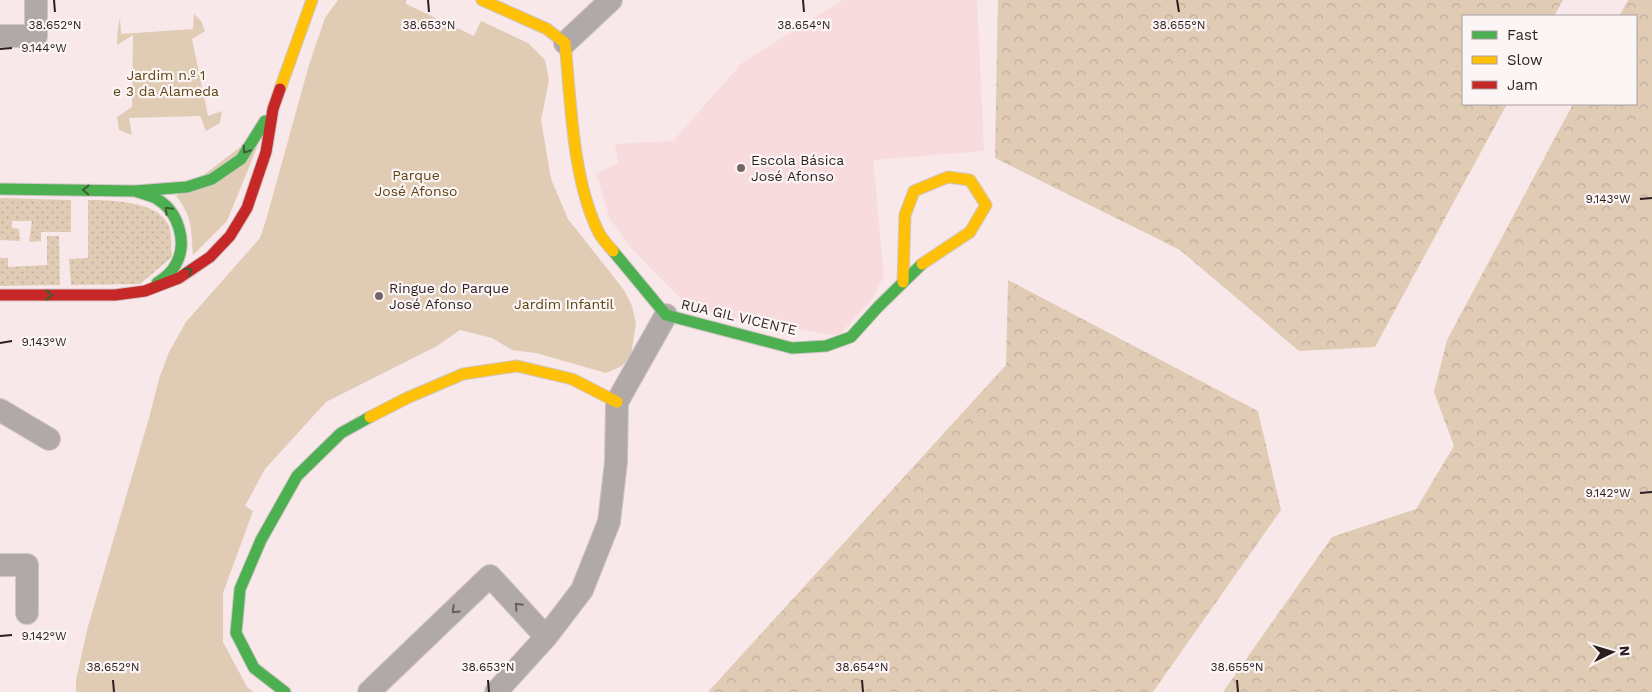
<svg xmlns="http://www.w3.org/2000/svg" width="1652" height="692" font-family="'Work Sans',sans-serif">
<defs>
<pattern id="grass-dots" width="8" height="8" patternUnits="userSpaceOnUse" patternTransform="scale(1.25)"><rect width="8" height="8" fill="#e0cbb5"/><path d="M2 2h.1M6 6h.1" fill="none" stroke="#c0ae9b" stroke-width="1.8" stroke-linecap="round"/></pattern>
<pattern id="forest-crowns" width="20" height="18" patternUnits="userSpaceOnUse" patternTransform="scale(1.25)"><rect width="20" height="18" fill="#e0cbb5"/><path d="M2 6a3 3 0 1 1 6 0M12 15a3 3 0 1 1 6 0" fill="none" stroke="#c0ae9b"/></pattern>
</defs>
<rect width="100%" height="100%" fill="#f8e8e9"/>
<!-- built -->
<path fill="#f7dbdd" d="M843,0H977L984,151L873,160L884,276L871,300L838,336L714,314L682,300L634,251L610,219L596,174L618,163L615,144L673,141L742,63Z"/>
<!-- grass -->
<path fill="url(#grass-dots)" d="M0,198L71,200V232H41V241L29,242L32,221H12V228L19,229L20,241L0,240Z
M88,200C111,200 159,201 169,226C172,234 171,248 172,257L140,284L71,285L69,259L88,258Z
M47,236H59L60,285L0,286V258H8V267L47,265Z"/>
<!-- forest -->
<path fill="url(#forest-crowns)" d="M998,0H1563L1554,16H1463V104H1507L1375,347L1299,351L1180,250L995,158Z
M1628,0H1652V692H1223L1332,537L1416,509L1454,446L1434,392L1447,340L1573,104H1636V16H1619Z
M1008,280L1258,411L1281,510L1153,692H708L1006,365Z"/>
<!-- green -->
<path fill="#e0cbb5" d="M338,0H406V4L474,36L481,21L528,43L545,60L549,80L541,120L551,179L568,219L624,290L632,306L636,323L631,356L622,366L606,373L536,353L512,350L492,338L460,330L437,346L326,402L265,469L245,506L253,511L223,593V642L247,687L254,692H76V680L87,630L149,418L159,379L169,352L186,322L260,238L266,220L309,65L325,18Z
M194,14L201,21L205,31L192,39L208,116L222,111L220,123L206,131L200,116L129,118L132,135L119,130L117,117L132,107L133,35L117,45L118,27L120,18L121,34L193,29Z
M265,128L227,221L193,255C191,229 193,217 176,196Z"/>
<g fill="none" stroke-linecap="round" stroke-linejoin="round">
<!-- street casing -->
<g stroke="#d1c5c5" stroke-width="24">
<path id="street" d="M0,36H36V0
M565,43L611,0
M0,410L49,439
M0,565H27V613
M369,692L490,576L546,637
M496,692L546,637L582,590L609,522L616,462L617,402L666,315"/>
</g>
<!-- fast casing -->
<g stroke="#d1c5c5" stroke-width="13">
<path id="fast" d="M0,189L135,191L187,187L212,179L241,159L265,121
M135,191C142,194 151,195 157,199C178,211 188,242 176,264C172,272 165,278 157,283
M613,251L666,315L792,348L826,346L851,337L878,307L922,264
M285,692L254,668L236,633L240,589L261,540L297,476L341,433L370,417"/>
</g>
<!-- slow casing -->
<g stroke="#d1c5c5" stroke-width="13">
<path id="slow" d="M482,0L547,29L565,43C571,102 572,175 597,229C600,237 607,244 613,251
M280,89L312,0
M903,282L905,215L914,191L948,177L970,180L986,205L970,232L922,264
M370,417L407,398L463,374L517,366L572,379L617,402"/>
</g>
<!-- jam casing -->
<g stroke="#d1c5c5" stroke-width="13">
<path id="jam" d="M0,295H115L145,291L179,278L210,257L230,236L247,208L266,152L273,109L280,89"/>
</g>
<!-- street -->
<use href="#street" stroke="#b1a9a8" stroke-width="22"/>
<!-- fast -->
<use href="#fast" stroke="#4caf50" stroke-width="11"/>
<!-- slow -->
<use href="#slow" stroke="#ffc107" stroke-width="11"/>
<!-- jam -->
<use href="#jam" stroke="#c62828" stroke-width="11"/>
</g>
<!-- one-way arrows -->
<defs><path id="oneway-chevron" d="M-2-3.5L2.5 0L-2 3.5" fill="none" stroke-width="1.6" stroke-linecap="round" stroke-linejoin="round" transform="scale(1.25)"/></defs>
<g stroke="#3a5f35">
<use href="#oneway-chevron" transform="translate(246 150) rotate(122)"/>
<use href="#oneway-chevron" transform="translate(86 190) rotate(-179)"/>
<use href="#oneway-chevron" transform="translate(168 210) rotate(-134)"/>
<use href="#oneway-chevron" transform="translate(189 271) rotate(-35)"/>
<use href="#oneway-chevron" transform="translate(49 295)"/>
</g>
<g stroke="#675d5d">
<use href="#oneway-chevron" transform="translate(518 606) rotate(-133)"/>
<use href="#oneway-chevron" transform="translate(455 610) rotate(136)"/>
</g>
<!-- ticks -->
<path fill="none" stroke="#2b1e1f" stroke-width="2" d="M54,0L55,12M428,0L429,12M803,0L804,12M1177,0L1179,12M0,49L12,48M1640,199L1652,198M0,343L12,341M1640,493L1652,492M0,636L12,635M113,680L114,692M488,680L489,692M862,680L863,692M1237,680L1238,692"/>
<!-- markers -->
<g fill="#736566" stroke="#fcf5f5" stroke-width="2">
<circle cx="741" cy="168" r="5"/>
<circle cx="379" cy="296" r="5"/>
</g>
<g text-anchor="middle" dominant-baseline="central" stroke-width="4.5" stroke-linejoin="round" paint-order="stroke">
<!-- park labels -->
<g font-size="14" fill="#5d4512" stroke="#fcf5f5">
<text x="166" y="75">Jardim n.º 1<tspan x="166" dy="16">e 3 da Alameda</tspan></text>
<text x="416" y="175">Parque<tspan x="416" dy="16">José Afonso</tspan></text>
<text x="564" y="304">Jardim Infantil</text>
</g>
<!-- poi labels -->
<g font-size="14" fill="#2b1e1f" stroke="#fcf5f5" text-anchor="start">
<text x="751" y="160">Escola Básica<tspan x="751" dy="16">José Afonso</tspan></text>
<text x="389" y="288">Ringue do Parque<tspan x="389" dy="16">José Afonso</tspan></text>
</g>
<!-- street labels -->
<g font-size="14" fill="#2b1e1f" stroke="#fcf5f5">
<text transform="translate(739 317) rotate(13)">RUA GIL VICENTE</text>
</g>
</g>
<g font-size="12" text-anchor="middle" fill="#2b1e1f" stroke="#fcf5f5" stroke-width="4.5" stroke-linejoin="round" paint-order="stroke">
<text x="55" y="29">38.652°N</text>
<text x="429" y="29">38.653°N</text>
<text x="804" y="29">38.654°N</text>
<text x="1179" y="29">38.655°N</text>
<text x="44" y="52">9.144°W</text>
<text x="1608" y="203">9.143°W</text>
<text x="44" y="346">9.143°W</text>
<text x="1608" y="497">9.142°W</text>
<text x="44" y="640">9.142°W</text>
<text x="113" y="671">38.652°N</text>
<text x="488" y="671">38.653°N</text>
<text x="862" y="671">38.654°N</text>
<text x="1237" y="671">38.655°N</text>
</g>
<!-- legend -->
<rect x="1462" y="15" width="175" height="90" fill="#fcf5f5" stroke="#a89f9f"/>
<rect x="1472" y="31" width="25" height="8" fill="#4caf50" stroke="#a89f9f"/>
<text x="1507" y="40" font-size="15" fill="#2b1e1f">Fast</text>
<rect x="1472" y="56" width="25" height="8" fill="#ffc107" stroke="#a89f9f"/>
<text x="1507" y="65" font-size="15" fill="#2b1e1f">Slow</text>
<rect x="1472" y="81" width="25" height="8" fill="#c62828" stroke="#a89f9f"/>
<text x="1507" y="90" font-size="15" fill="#2b1e1f">Jam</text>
<!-- north arrow -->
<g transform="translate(1612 652) rotate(85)" stroke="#fcf5f5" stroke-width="4" paint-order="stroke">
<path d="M0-4L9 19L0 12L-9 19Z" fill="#2b1e1f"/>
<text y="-8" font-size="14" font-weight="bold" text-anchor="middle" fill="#2b1e1f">N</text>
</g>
</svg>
